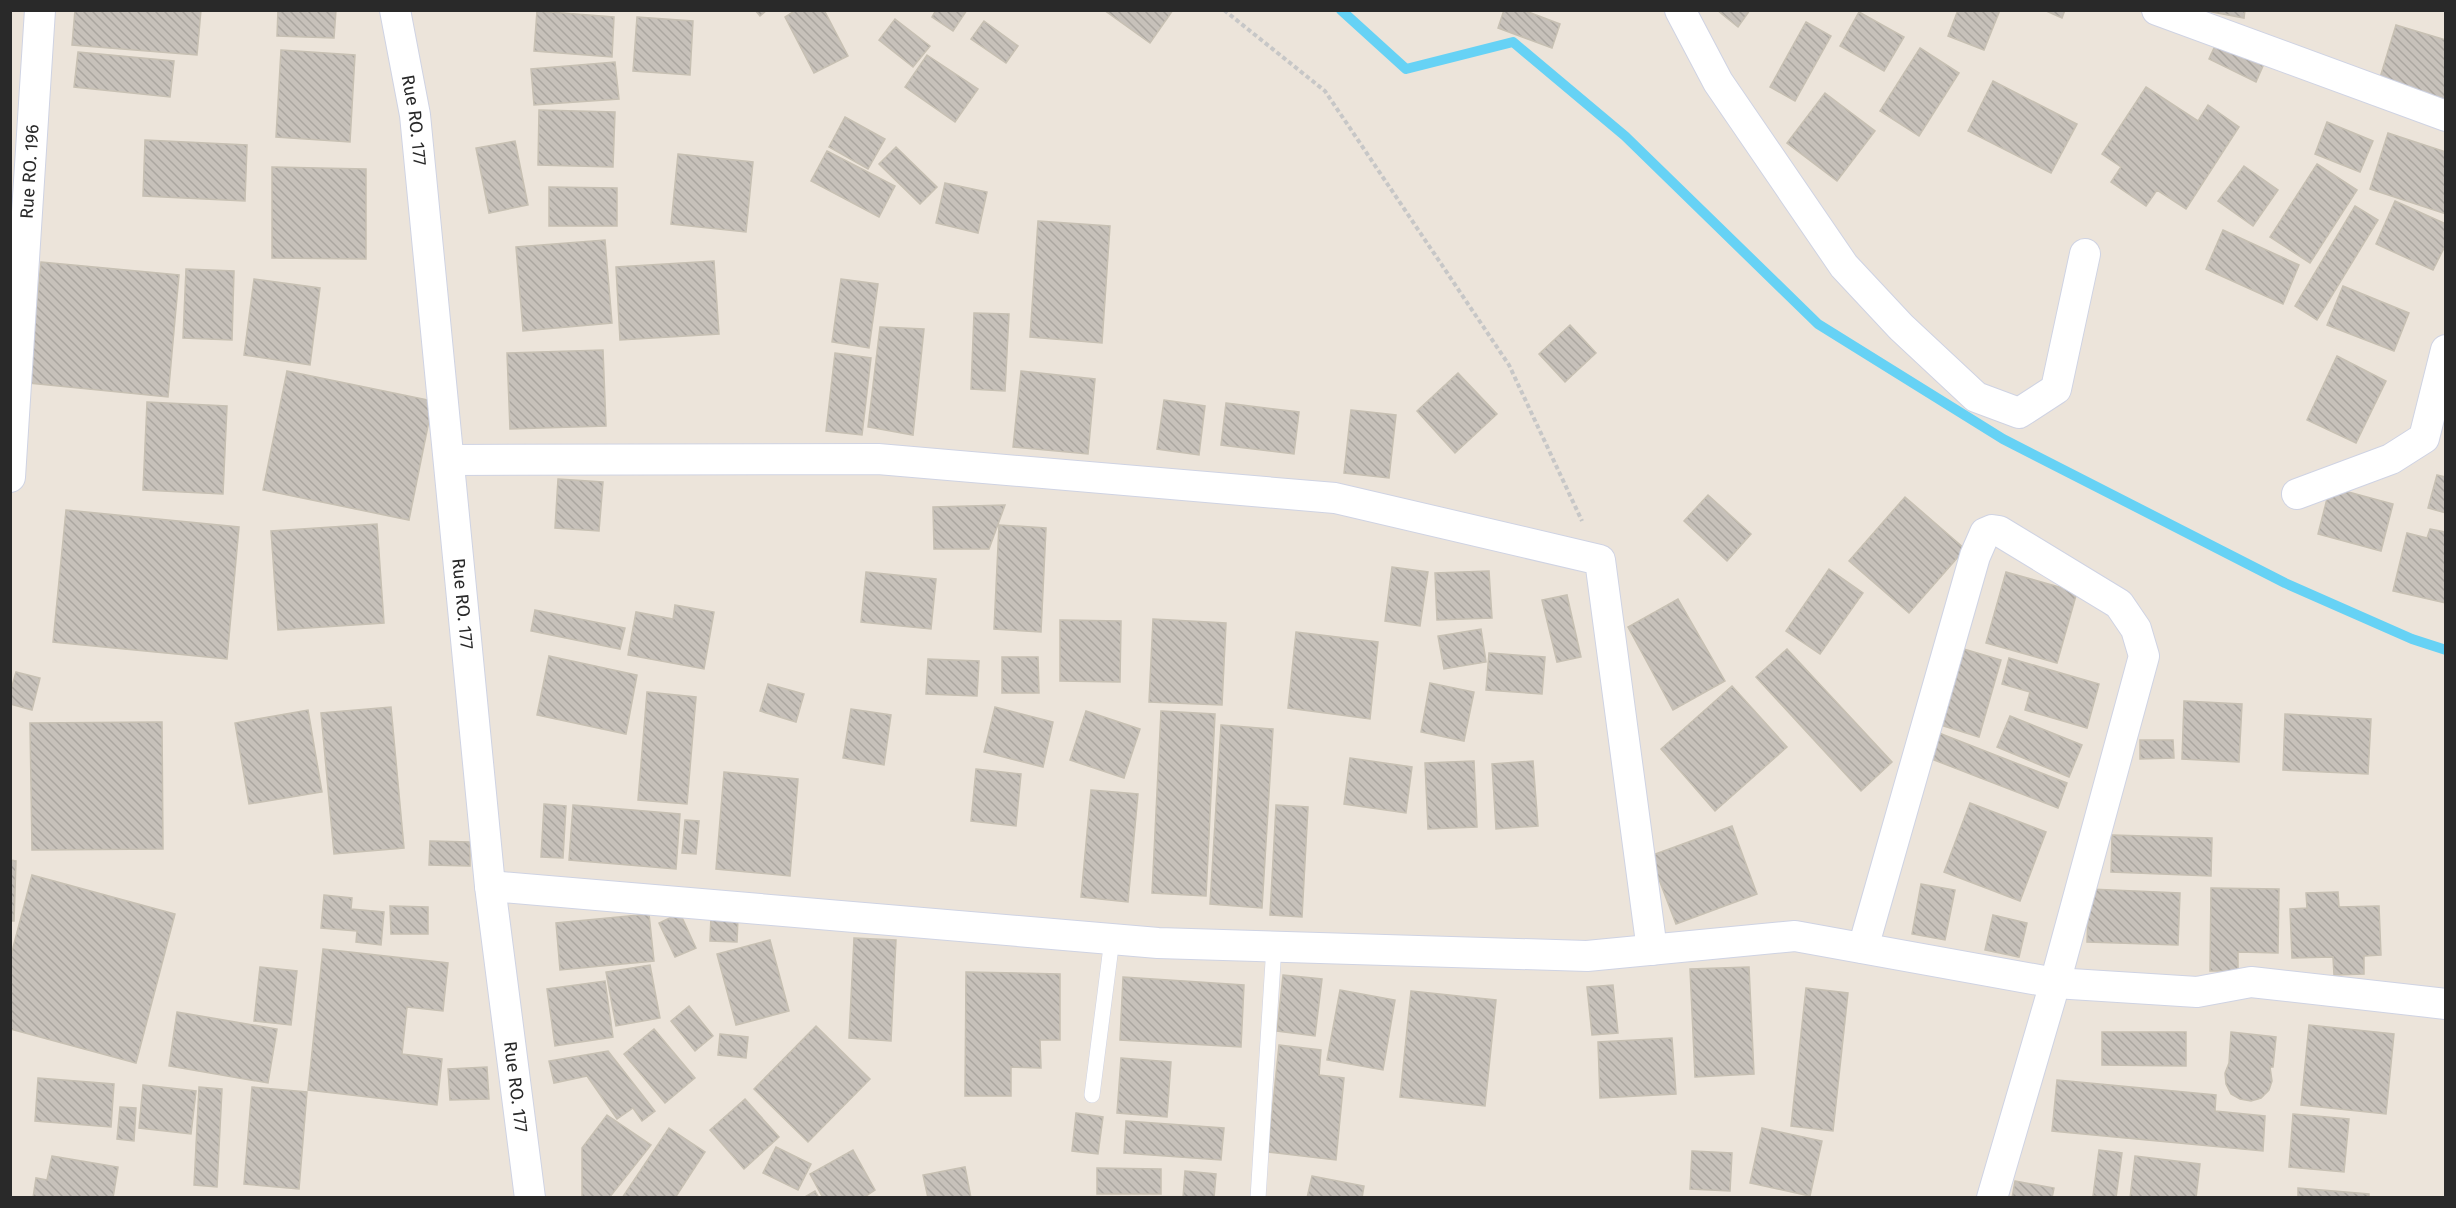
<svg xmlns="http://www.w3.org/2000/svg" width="2456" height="1208" font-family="'Fira Sans',sans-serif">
<defs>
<pattern id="building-back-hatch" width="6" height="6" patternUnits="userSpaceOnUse" patternTransform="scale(1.5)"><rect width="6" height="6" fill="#c7c1ba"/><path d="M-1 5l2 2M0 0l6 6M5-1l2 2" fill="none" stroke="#aba6a0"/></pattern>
</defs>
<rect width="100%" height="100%" fill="#ece4da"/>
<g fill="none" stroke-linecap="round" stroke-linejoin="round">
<!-- stream -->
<path stroke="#66d2f5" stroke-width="10" d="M1341,10L1406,69L1513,42L1625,136L1818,324L2003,439L2285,583L2412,639L2446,650"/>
</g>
<!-- building -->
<path fill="url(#building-back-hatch)" stroke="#c7c0b3" stroke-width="1.5" d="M75,10H201L197,55L72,45Z
M278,10H336L334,38L277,36Z
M755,10H767L760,16Z
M796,10H824L848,56L814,73L785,17Z
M936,10H967L953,31L932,17Z
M1104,10H1173L1150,43Z
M1504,10H1523L1560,24L1552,48L1498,28Z
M1717,10H1750L1738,27Z
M1958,10H2000L1984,50L1948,36Z
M2044,10H2065L2062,18Z
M2202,10H2245L2244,18Z
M537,11L614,17L612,57L534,51Z
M1859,12L1904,37L1884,71L1840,46Z
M637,17L693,21L690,75L633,71Z
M895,19L930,46L913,67L879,40Z
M984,21L1018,46L1006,63L971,39Z
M1806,22L1831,36L1795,101L1770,87Z
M2396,25L2446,40V101L2379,81Z
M2219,37L2266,59L2256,82L2209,59Z
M1920,48L1959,73L1919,136L1880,111Z
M281,50L355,55L350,142L276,137Z
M78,52L174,61L170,97L74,87Z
M927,55L978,89L955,122L905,87Z
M615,62L619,99L534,105L531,69Z
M1993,81L2077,124L2051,173L1968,131Z
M2146,87L2198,121L2208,105L2239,127L2186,209L2157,190L2146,206L2111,182L2121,167L2102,154Z
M1825,93L1875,131L1837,181L1787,143Z
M539,110L615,112L613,167L538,165Z
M845,117L885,139L868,169L829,147Z
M2327,122L2373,141L2360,172L2315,154Z
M2388,133L2446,152V214L2370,189Z
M145,140L247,145L245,201L143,196Z
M515,141L528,205L489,213L476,148Z
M896,147L937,187L920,204L879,164Z
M827,151L895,186L879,217L811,181Z
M678,154L753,162L746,232L671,224Z
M2317,164L2357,190L2310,263L2270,237Z
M2244,166L2278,190L2253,226L2218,201Z
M272,167L366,169V259L272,258Z
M945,183L987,192L978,233L936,223Z
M549,187L617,188V226H549Z
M2395,201L2446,224V244L2433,270L2376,244Z
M2355,206L2378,220L2317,320L2295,306Z
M1038,221L1110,226L1102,343L1030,337Z
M2223,230L2299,265L2283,304L2206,269Z
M605,240L612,323L523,331L516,247Z
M714,261L719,334L620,340L616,267Z
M41,262L179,275L168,397L29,383Z
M186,269L234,271L232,340L183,338Z
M254,279L320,288L310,365L244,355Z
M841,279L878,284L869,348L832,342Z
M2343,286L2409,313L2394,351L2327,325Z
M974,313L1009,314L1005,391L971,389Z
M1570,325L1596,353L1565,382L1539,354Z
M880,327L924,329L913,435L868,427Z
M603,350L606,426L510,429L507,353Z
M835,353L871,358L862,435L826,431Z
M2337,356L2386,381L2356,443L2307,420Z
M287,371L433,401L409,520L263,490Z
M1021,371L1095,379L1088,454L1013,447Z
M1458,373L1497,414L1455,453L1417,411Z
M1164,400L1205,406L1199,455L1157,449Z
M147,402L227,406L223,494L143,490Z
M1226,403L1299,412L1294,454L1221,445Z
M1351,410L1396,415L1389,478L1344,473Z
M2437,475L2446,477V513L2428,508Z
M558,479L603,482L599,531L555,528Z
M2330,487L2393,504L2381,551L2318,534Z
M1708,495L1751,534L1727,561L1684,521Z
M1905,497L1965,549L1909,613L1849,561Z
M1005,505L989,549H934L933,507Z
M66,510L239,527L227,659L53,642Z
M377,524L384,623L278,630L271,531Z
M999,525L1046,528L1041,632L994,629Z
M2430,529L2446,532V603L2393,591L2407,533L2427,538Z
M1392,567L1428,572L1420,626L1385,621Z
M1829,569L1863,593L1820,654L1786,631Z
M1489,571L1492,618L1437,620L1435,573Z
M866,572L936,579L931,629L861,622Z
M2006,572L2077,592L2057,663L1986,643Z
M1567,595L1581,657L1557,662L1542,600Z
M1678,599L1725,681L1673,710L1628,627Z
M675,605L714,612L704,669L628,655L636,612L673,619Z
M535,610L625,628L620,649L531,631Z
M1153,619L1226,623L1222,705L1149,702Z
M1060,620L1121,621L1120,682L1060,681Z
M1481,629L1486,662L1444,669L1438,636Z
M1296,632L1378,642L1370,719L1288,708Z
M1957,647L2001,660L1979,737L1934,723Z
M1787,649L1892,762L1861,791L1756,677Z
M1489,653L1545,657L1542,694L1486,690Z
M549,656L637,675L626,734L537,715Z
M1002,657H1038L1039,693H1002Z
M2009,658L2099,684L2087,728L2025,710L2030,692L2002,684Z
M928,659L979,661L977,696L926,694Z
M16,672L40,678L32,710L10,704V693Z
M1430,683L1474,692L1464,741L1421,732Z
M768,684L804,694L796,722L760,711Z
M1732,686L1787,747L1715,811L1661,749Z
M647,692L696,697L687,804L638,800Z
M2184,701L2242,704L2239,762L2182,759Z
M391,707L404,848L334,854L321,713Z
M995,707L1053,722L1043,767L984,752Z
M851,709L891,715L884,765L843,758Z
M308,710L322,792L249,804L235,723Z
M1086,711L1140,729L1124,778L1070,760Z
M1161,711L1215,714L1206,896L1152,893Z
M2285,714L2371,719L2368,774L2283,770Z
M2010,716L2082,745L2069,777L1997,747Z
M162,722L163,849L32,850L30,723Z
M1221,725L1273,729L1262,908L1210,904Z
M1939,733L2067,783L2058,808L1929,758Z
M2140,740H2173L2174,758L2140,759Z
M1350,758L1412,767L1406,813L1344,804Z
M1474,761L1477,827L1428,829L1425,763Z
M1533,761L1538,826L1496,829L1492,764Z
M976,769L1021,774L1016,826L971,821Z
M724,772L798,779L790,876L716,869Z
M1091,790L1138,794L1128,902L1081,897Z
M1970,803L2046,832L2020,901L1944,872Z
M544,804L566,806L563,858L541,857Z
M573,805L680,814L676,869L569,860Z
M1276,805L1308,807L1302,917L1270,915Z
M685,820L699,821L696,854L682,853Z
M1732,826L1757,894L1676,924L1650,856Z
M2112,835L2212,838L2211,876L2111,872Z
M430,841L470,842V866L429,865Z
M10,860L16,861L14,921H10Z
M32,875L175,914L136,1063L10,1029V959Z
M1921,884L1955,890L1945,940L1912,934Z
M2211,888L2279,889L2278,953L2238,952V971H2210Z
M2089,889L2180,893L2178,945L2087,942Z
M2338,892L2339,907L2379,906L2381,955L2364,956V974L2334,975L2333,957L2292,958L2290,909L2307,908L2306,893Z
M324,895L352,898L351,909L384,912L381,945L356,942L357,931L321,928Z
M390,906L428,907V934H391Z
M680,913L696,948L675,957L659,923Z
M649,914L654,961L560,970L556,923Z
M1993,915L2027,923L2019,957L1985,950Z
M711,916L738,917L737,942L710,941Z
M854,938L896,940L891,1041L849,1038Z
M770,940L789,1011L736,1025L717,954Z
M323,949L448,963L443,1011L407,1007L402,1054L442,1059L437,1105L308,1090Z
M650,965L660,1018L616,1026L606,972Z
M260,967L297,971L291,1025L254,1021Z
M1749,967L1754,1074L1695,1077L1690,969Z
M966,972L1060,974V1040H1040L1041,1068L1011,1067V1096H965Z
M1283,975L1322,979L1315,1036L1277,1031Z
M1123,977L1244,985L1241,1047L1120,1040Z
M605,981L613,1037L555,1046L547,989Z
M1613,985L1618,1033L1592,1035L1587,987Z
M1806,988L1848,993L1833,1131L1791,1126Z
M1340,990L1395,1000L1383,1070L1327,1060Z
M1411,991L1496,1000L1485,1106L1400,1097Z
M689,1006L713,1036L695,1051L671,1021Z
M177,1012L277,1029L268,1083L169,1066Z
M2309,1025L2394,1034L2386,1114L2301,1105Z
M816,1026L870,1079L808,1142L754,1089Z
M654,1029L695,1078L665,1103L624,1054Z
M2102,1032H2186V1066L2102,1065Z
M2231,1032L2276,1037L2273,1067H2270L2272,1081L2269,1090L2261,1098L2251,1101L2240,1099L2231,1094L2226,1084L2225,1073L2229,1063Z
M720,1034L748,1037L746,1058L718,1055Z
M1672,1038L1676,1094L1600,1098L1598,1042Z
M1279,1045L1321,1050L1319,1075L1344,1078L1336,1160L1268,1152Z
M608,1051L655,1111L642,1121L633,1108L617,1119L587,1076L554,1083L549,1061Z
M1121,1058L1171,1062L1167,1117L1117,1113Z
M487,1067L489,1099L450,1100L448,1069Z
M38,1078L114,1084L111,1127L35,1121Z
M2057,1080L2216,1095L2215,1111L2265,1116L2263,1151L2052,1131Z
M143,1085L196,1091L191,1134L139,1128Z
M199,1087L222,1089L217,1187L194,1185Z
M252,1087L307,1092L299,1189L244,1184Z
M745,1099L779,1137L744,1169L710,1130Z
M120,1107L136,1108L134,1141L117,1139Z
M1076,1113L1103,1117L1098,1154L1072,1151Z
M2293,1114L2349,1119L2344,1172L2289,1167Z
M607,1115L651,1145L609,1198H582V1148Z
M1126,1121L1224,1128L1221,1160L1124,1153Z
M669,1128L705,1152L675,1198H622Z
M1762,1128L1822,1141L1810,1196L1750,1183Z
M776,1147L811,1164L798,1190L763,1173Z
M853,1150L875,1190L863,1198H823L810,1174Z
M2099,1150L2122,1153L2116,1198L2093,1196Z
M1692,1151L1732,1153L1730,1191L1690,1189Z
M52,1156L118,1167L113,1198H33L36,1178L47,1180Z
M2135,1156L2200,1164L2196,1198H2130Z
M965,1167L971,1198H928L923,1175Z
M1097,1168L1161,1169V1194H1097Z
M1185,1171L1216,1174L1214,1198H1183Z
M1312,1176L1364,1186L1362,1198H1307Z
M2015,1181L2054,1188L2052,1198H2012Z
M2298,1188L2369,1194V1198H2298Z
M815,1191L819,1198H803Z"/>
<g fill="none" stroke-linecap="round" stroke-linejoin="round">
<!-- service casing -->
<g stroke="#cfd3e3" stroke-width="16">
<path id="service" d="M1092,1095L1112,939
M1258,1198L1274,946"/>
</g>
<!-- minor casing -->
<g stroke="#cfd3e3" stroke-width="32">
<g id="minor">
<path id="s1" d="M395,10L415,115L490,886L530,1198"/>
<path d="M1680,10L1718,82L1844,266L1901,327L1976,397L2019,413L2056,389L2085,254"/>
<path d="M2157,10L2446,116"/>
<path d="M450,460L878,459L1335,498L1600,560L1652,950"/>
<path id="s2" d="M10,477L40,10"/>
<path d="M2297,494L2391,459L2424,438L2446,350"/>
<path d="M490,886L1158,943L1587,956L1795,936L2055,983L2197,992L2251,982L2446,1004"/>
<path d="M1863,948L1975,556L1985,533L1992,530L1999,531L2119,604L2136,629L2144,656L2055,983L1992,1198"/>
</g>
</g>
<!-- path -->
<path stroke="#c7c7c7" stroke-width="4" stroke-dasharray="4.5 3" stroke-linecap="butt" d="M1224,10L1325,91L1509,365L1582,521"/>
<!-- service -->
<use href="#service" stroke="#fff" stroke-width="15"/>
<!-- minor -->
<use href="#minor" stroke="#fff" stroke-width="30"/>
</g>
<g text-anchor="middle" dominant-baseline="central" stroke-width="4.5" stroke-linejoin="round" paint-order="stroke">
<!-- street labels -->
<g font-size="18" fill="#292929" stroke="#fff">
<text stroke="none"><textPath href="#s1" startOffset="112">Rue RO. 177</textPath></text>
<text stroke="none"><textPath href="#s2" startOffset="306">Rue RO. 196</textPath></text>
<text stroke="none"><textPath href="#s1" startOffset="598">Rue RO. 177</textPath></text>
<text stroke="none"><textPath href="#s1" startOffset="1084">Rue RO. 177</textPath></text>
</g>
</g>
<!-- border -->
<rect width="2456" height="1208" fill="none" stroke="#292929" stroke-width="24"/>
</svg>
